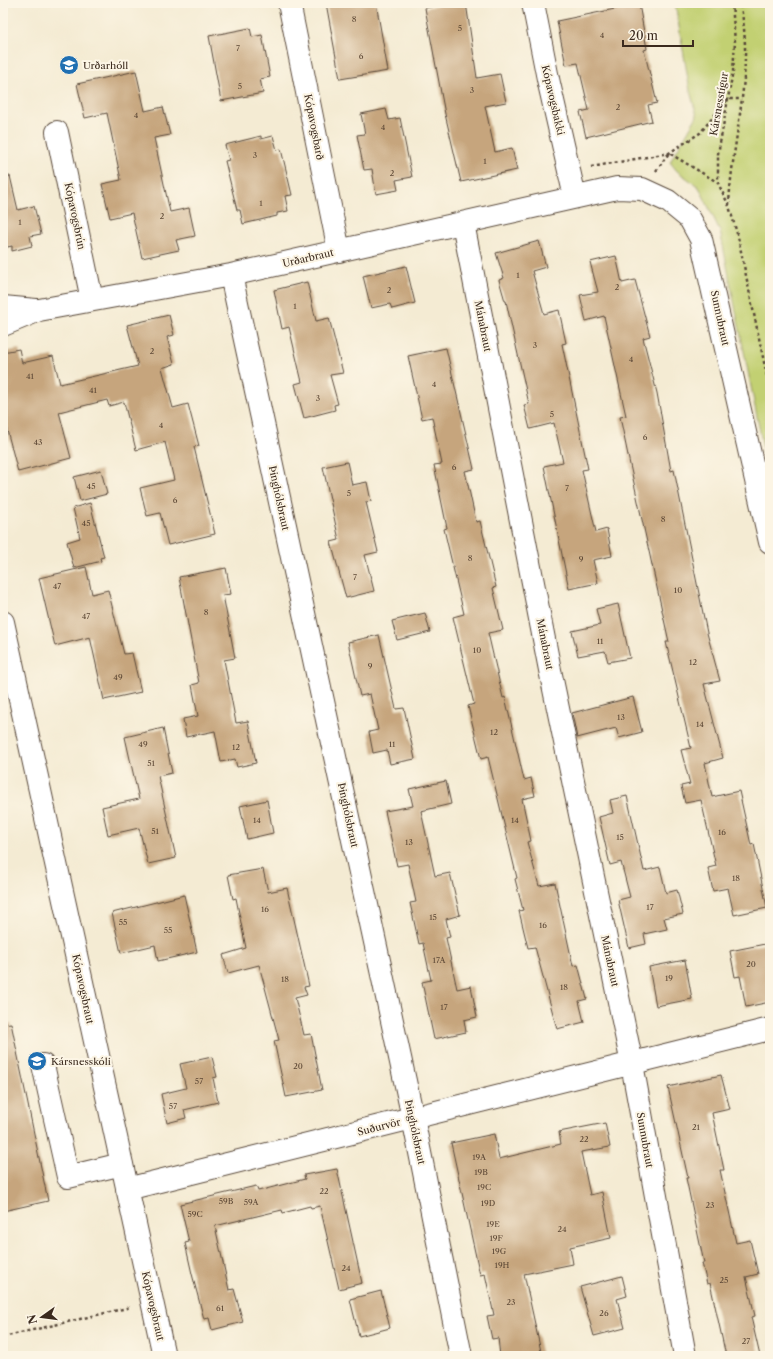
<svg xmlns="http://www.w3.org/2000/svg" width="773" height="1359" font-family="'Libre Caslon Text',serif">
<rect width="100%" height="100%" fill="#fcf5e5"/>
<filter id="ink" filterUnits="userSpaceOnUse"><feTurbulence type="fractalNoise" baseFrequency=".025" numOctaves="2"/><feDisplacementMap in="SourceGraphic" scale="8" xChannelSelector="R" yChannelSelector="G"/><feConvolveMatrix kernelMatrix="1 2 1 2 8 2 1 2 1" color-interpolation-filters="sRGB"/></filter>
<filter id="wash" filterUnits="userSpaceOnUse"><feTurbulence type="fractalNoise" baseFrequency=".012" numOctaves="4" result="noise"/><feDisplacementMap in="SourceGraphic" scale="16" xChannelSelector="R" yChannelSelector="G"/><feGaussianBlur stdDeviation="0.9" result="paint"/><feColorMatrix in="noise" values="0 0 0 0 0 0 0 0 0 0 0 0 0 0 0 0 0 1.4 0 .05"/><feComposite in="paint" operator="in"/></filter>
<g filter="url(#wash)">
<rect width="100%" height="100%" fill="#f4ebd3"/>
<!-- green -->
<path fill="#c2d072" stroke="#7e7d48" d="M675,3H770V482L720,231L699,187L677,171L670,162L697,116L690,91Z"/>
<g id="blocks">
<!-- building -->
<path fill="#c6a57d" d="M326,3H376L388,71L340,79Z
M451,3H466L477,78L500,74L506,102L485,106L495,152L512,148L517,170L461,182L445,114L425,8Z
M639,4L647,49L644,50L657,103L648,105L652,121L586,137L580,112L589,110L578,63L566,65L557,21Z
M250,28L252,37L262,35L270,77L260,79L263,93L221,101L209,36Z
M136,71L145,111L163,107L170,135L154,138L170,212L189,208L195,236L176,240L179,250L142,258L132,213L110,218L102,184L121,180L107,113L85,118L77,84Z
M386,109L389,120L400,118L412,177L396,180L398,190L376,194L372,169L364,170L357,135L365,134L361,114Z
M261,136V139L273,136L277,150L281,149L292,195L285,196L288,211L277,213V216L243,224L240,210H237L225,161L229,160L225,145Z
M10,176L18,210L34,206L41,234L30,236L32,246L12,251V246L3,248V177Z
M539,241L546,267L532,271L544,314L559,310L566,343L562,344L588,469L582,470L590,506L596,532L607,529L612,556L593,560L598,583L569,589L544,466L563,462L554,423L530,429L524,405L529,404L506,301H505L499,280L504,278L496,253Z
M616,256L622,283L635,280L650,336L643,338L657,393L671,471L674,470L707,633L720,681L704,684L723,758L705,763L712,797L739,791L751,845L754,844L767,908L734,915L728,888L713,891L708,868L716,866L701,800L685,803L681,786L690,784L681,750L691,748L666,642H669L630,465L620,417L626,416L604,316L586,321L580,295L598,292L590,262Z
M406,266L415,303L392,309L390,304L371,308L363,276Z
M307,282L316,321L329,318L343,373L330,375L338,404L334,405L335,410L304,418L295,384L302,382L289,327L282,329L274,290Z
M169,315L174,335L167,337L174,364L162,368L173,408L188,404L199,446L194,447L215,534L168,545L160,513L147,516L140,488L174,480L165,442L136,450L124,402L109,406L107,400L59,412L71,458L18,472L3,415V352L19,349L22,363L53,356L60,384L138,366L127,325Z
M446,348L474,469L465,471L476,522L480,521L496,587L493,588L503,630L488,633L503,698L505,697L524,780L531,778L535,796L522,799L531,841L527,842L539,886L555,883L573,966L578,965L587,999L579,1001L584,1022L557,1029L535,947L528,948L519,911L523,910L515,879L517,878L488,757L481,759L468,706L474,704L453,617L464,614L444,529L447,528L434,465L442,464L432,417L422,419L408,356Z
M347,462L352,485L367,482L371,501L366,502L378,552L365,555L374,591L346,598L331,542L339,540L323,467Z
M101,470L107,494L80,501L74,477Z
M90,503L104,557L100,558L101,561L74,568L67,542L80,538L73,508Z
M86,567L92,594L108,590L124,654L132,653L141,692L104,700L90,637L55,646L39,578Z
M226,568L231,594L223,595L235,658L224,660L236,723L248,721L256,763L237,767L235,759L221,762L215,731L186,737L183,719L198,716L192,685L199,683L179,577Z
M618,604L630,658L608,662L605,651L578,656L572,631L600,625L596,609Z
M425,613L430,632L397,640L392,621Z
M379,635L396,709L404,708L415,759L390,764L387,750L373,753L369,732L378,730L370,694L360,696L348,642Z
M633,697L642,732L619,738L616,728L577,738L572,713Z
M163,728L172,773L158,776L176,858L148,864L139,828L108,835L102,807L139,799L125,737Z
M446,781L451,804L421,811L435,876L450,873L460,915L446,919L450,937L446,938L457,989L471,986L477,1017L464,1020L466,1032L434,1039L422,982L431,980L423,943L419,944L410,903L416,902L408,864L397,866L385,811L413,806L409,789Z
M627,796L644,871L660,867L666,893L677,890L683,914L664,918L667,929L644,934L646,944L629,948L618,900L630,897L621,862L610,865L599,817L613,813L610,800Z
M267,800L273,833L247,839L240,806Z
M263,869L268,892L287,888L309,986L304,987L307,995L295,998L304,1035L311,1034L322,1090L286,1097L274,1041L279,1040L259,965L228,973L223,955L246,948L236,898L233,899L228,875Z
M184,895L197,952L158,961L155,945L121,953L112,913Z
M770,943V1002L746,1007L740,976L735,977L730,951Z
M685,960L692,999L656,1006L649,967Z
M11,1023L48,1201L3,1211V1024Z
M212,1057L217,1077L213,1078L218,1102L184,1110L186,1118L167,1123L161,1094L186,1088L180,1064Z
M721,1075L730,1109L712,1113L724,1170H720L736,1243L750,1240L758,1274L746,1277L755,1316L751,1317L760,1356H726L710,1283L707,1284L702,1263H704L686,1178H688L668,1087Z
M605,1123L610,1147L581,1152L590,1195L602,1192L611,1238L570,1247L573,1264L524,1274L542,1356H500L498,1338L492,1339L487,1316L494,1315L485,1274L480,1275L451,1143L494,1134L499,1159L561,1144L559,1132Z
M337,1169L362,1283L339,1289L320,1206L311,1208L310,1206L283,1213L282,1210L215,1226L229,1290L234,1289L243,1322L212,1330L209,1318L204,1319L192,1274L185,1243L189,1242L180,1204L256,1186L258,1191L305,1179L304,1175Z
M622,1276L627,1296L617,1299L625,1328L594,1336L580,1287Z
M381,1291L390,1328L359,1336L350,1299Z"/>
</g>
</g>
<g filter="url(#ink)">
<use href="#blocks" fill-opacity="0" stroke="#574739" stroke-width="1"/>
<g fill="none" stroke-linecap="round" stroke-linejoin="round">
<!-- minor casing -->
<g stroke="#574739" stroke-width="24">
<path id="minor" d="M289,3L339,251
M533,3L548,79L575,197
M57,132L92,300
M463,223L550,670L632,1064L685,1356
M231,275L413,1118L461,1356
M3,307L36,310
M3,325L39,310L231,275L617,188L642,189L668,201L690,219L701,239L770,542
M3,622L164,1356
M43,1065L68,1177L122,1164
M127,1189L770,1029"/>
</g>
<!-- path -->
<path stroke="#574739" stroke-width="2.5" stroke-dasharray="3 3" stroke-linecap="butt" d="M732,3L735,42L733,71L718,154V183L729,206L738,237L770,391
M591,167L669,153L700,133L728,99H742
M656,171L669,153L717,182
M729,205C732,137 755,71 740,3
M3,1337L131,1307"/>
<!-- minor -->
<use href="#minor" stroke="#fff" stroke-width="22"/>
</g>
</g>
<!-- icons -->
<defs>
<g id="school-disc" transform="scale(1)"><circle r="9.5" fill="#1f6fb2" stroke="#fcf5e5"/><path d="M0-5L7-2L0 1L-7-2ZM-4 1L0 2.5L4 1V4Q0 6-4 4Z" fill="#fff"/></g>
</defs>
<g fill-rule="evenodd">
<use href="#school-disc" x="69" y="65"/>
<use href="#school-disc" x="37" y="1061"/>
</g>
<g text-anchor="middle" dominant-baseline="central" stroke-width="4" stroke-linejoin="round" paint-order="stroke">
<!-- number labels -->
<g font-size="8" fill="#5e4936">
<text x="354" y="19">8</text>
<text x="460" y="28">5</text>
<text x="602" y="35">4</text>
<text x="238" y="48">7</text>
<text x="361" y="56">6</text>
<text x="240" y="86">5</text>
<text x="472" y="90">3</text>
<text x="618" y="107">2</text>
<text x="136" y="115">4</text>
<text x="383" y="127">4</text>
<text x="255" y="155">3</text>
<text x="485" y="161">1</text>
<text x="392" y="173">2</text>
<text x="261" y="203">1</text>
<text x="162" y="216">2</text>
<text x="20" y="222">1</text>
<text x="518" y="275">1</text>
<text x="617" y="287">2</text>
<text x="389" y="290">2</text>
<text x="295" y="306">1</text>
<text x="535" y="345">3</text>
<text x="152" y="351">2</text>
<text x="631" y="359">4</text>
<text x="30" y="376">41</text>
<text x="434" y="384">4</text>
<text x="93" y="390">41</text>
<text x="318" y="398">3</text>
<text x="552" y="414">5</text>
<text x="161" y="425">4</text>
<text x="645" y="437">6</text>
<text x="38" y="442">43</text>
<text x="454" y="467">6</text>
<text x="91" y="486">45</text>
<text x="567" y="488">7</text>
<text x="349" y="493">5</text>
<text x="175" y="500">6</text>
<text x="663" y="519">8</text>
<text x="86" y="523">45</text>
<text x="470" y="558">8</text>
<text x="581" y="559">9</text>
<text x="355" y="577">7</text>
<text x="57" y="586">47</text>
<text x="678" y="590">10</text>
<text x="206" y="612">8</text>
<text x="86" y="616">47</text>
<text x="600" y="641">11</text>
<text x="477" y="650">10</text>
<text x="693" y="662">12</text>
<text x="370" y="666">9</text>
<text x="118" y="677">49</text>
<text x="621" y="717">13</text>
<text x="700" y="724">14</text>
<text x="494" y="732">12</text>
<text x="143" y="744">49</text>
<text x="392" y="744">11</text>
<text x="236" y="747">12</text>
<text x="151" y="763">51</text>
<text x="257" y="820">14</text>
<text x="515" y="820">14</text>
<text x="155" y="831">51</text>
<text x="722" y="832">16</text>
<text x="620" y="837">15</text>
<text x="409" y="842">13</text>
<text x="736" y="878">18</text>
<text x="650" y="907">17</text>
<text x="265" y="909">16</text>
<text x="433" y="917">15</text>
<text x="123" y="922">55</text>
<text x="543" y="925">16</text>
<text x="168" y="930">55</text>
<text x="439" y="960">17A</text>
<text x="751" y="964">20</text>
<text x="669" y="978">19</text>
<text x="285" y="979">18</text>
<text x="564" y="987">18</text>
<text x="444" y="1007">17</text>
<text x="298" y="1066">20</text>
<text x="199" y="1081">57</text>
<text x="173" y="1106">57</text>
<text x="696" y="1127">21</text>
<text x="584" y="1139">22</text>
<text x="479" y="1157">19A</text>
<text x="481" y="1172">19B</text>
<text x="484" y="1187">19C</text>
<text x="324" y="1191">22</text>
<text x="226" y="1201">59B</text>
<text x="251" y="1202">59A</text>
<text x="488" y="1203">19D</text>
<text x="710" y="1205">23</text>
<text x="195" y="1214">59C</text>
<text x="493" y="1224">19E</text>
<text x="562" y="1229">24</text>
<text x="496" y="1238">19F</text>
<text x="499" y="1251">19G</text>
<text x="502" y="1265">19H</text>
<text x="346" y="1268">24</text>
<text x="724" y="1280">25</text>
<text x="511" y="1302">23</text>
<text x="220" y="1308">61</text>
<text x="604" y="1313">26</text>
<text x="746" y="1341">27</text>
</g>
<!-- poi labels -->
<g font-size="10" fill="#3b2a1e" stroke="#fcf5e5" text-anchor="start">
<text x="83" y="65">Urðarhóll</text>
<text x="51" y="1061">Kársnesskóli</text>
</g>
<!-- street labels -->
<g font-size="10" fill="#3b2a1e" stroke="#fcf5e5">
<text transform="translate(553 100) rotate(77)">Kópavogsbakki</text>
<text transform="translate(719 104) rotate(-80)">Kársnesstígur</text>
<text transform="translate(314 127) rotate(79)">Kópavogsbarð</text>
<text transform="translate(75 216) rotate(78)">Kópavogsbrún</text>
<text transform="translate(308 258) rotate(-13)">Urðarbraut</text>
<text transform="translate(720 318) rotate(78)">Sunnubraut</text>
<text transform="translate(483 326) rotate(79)">Mánabraut</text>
<text transform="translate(279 498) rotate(78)">Þinghólsbraut</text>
<text transform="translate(545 644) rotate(79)">Mánabraut</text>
<text transform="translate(348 815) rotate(78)">Þinghólsbraut</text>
<text transform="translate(610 961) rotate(78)">Mánabraut</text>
<text transform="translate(83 989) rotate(78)">Kópavogsbraut</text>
<text transform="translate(379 1127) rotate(-14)">Suðurvör</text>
<text transform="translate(415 1132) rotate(78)">Þinghólsbraut</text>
<text transform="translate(645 1140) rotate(80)">Sunnubraut</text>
<text transform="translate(153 1306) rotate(77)">Kópavogsbraut</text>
</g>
</g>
<!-- margin -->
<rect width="773" height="1359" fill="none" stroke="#fcf5e5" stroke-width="16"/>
<!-- north arrow -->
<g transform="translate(42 1317) rotate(256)" stroke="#fcf5e5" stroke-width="3" paint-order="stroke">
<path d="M0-3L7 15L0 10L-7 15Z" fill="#3b2a1e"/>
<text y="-6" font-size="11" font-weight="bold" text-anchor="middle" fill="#3b2a1e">N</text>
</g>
<!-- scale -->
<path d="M623 40v6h70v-6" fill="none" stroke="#3b2a1e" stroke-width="2"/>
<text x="629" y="40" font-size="12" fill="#3b2a1e" stroke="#fcf5e5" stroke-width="3" paint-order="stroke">20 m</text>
</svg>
